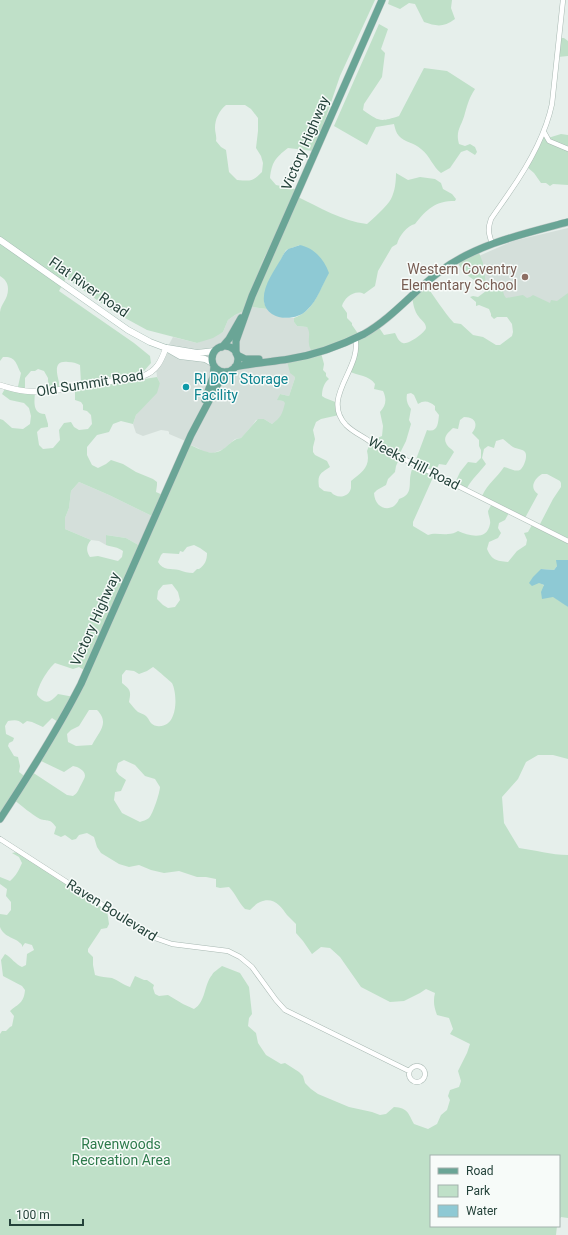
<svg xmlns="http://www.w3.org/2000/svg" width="568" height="1235" font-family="Roboto,sans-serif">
<rect width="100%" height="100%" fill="#e6efeb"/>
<!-- built -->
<path fill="#d4dfda" d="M568,228V308L546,318L491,294L472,259L513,241Z
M252,307L267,309L274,315L285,318H294V322L297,326L307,327L310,332L313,354L294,376L295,378L289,396L280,394L278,400L283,401L286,403L282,415L280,418L272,424L264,419L256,420L252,426L241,438L235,439L224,449L213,453L204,452L198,448L188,444V442L169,434V432L168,431L161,430L143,436L136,433L133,424L136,415L160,383L157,377L156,368L173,337L197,343L223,332L228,320L235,315Z
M79,482L109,495L156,518L142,547L126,538L106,535V545L99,541L91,540L65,529V518L69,508L71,491Z"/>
<!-- green -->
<path fill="#bfe0c8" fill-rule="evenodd" d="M0,0H375L340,76L324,123L313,151L288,148C275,158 272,162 270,178L276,185L299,190L258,270L298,197C319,207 342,221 367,224C373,219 387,206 391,199C395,191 396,182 396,173L408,180L420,177L435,179L441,183L443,189L452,194L456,199L455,201C435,201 427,209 415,224C407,226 399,236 397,244L392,247L378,271L375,286L364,294C355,289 344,298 342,306L347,313V318L352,323V325L359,335L378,326L384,335L395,333C397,337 399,342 403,343C408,345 425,333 426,328C426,323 421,320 419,317C414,311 413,303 412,296L425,284C435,297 443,311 454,323L461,324L473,335L483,337L496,345H500L512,336L513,332L512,324L507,317H497L494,319L491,316V314L489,309L479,305L476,306V302L470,297L473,296L478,297L486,291L483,284C472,281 463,272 457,262L478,250L483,263L486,284L490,288L503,291L504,295L506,298L523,295L527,298L530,297L533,295L550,303L551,300L557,301L568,293V560H565L557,566L554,570L541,569L540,583C547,586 548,593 554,597C559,601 564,603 568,607V759L553,755H538L526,762L518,779L502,797L504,823L519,848C535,850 551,855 568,855V1218L561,1217L559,1220V1156H431V1226H557L556,1235H0V1034L2,1031H6L10,1027L12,1026L14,1016L10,1011C18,1004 24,1003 25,990L22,986L3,976L1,960L5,954C12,958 15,964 22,967L26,965L27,954L34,950L32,945L25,943L22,947V945C16,937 4,938 0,927C0,924 0,918 0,914L7,915L11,910V902L6,896L7,889L0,884V877L10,881C16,876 19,870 22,863L19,857L12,853L17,852L107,911L109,924L107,928L101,929L100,931L88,949V952L93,957V965L95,975C101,977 106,977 112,978C118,980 123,985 130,987L135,976L144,980H147L154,985L153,988L155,994L159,996L168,995L183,1004L194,1009C206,1002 204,984 212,975C214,971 219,969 222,966L240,973L249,987L252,1014L249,1018L248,1026L256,1033L258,1043L266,1055L281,1064L285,1063L299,1072L303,1076L305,1083L311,1089L318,1094L349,1107L372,1112L380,1115L386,1114L394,1107C408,1108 408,1113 414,1124L428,1129L437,1124L441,1115L447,1110L450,1100L448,1096L450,1090L459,1087L461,1081L458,1071L467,1053L470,1044L450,1034L453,1029L449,1018L437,1015C434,1007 433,1001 435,993L426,989L420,993L404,1001L390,1002L361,987L340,957L330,948L321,947L312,954L303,941L296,933V924C293,921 290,918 287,915C281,906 273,896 260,902C257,903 253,907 250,910L245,909C238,902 236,894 229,887L220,888L216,887V879L206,877H197L179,871L164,873L151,870L139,865L129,867L119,864L101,853L97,847L94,837L87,833L79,835L76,839L72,840L65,835L61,837L54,834L56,827C50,818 48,822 40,819C31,814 22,806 14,800L0,819V419L3,420L12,428L23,429L30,424L31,416L29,408L24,403L10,400L2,394L6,387L17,391L21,373C16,364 16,356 3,357L0,361C0,346 0,327 0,312C1,303 8,300 8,289C8,283 5,279 0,276ZM226,105H245L251,109L258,118V131L256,148L261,156L263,163L262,172C252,182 251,181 237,180L229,172L226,150L221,147L216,141C217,136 215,133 215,128C215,119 219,111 226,105ZM300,245L328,273C320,290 314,311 294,318V322L297,326L307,327C311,334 308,337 309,344C309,347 312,351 313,354L287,361L290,373L294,376L295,378L289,396L280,394L277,400L283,401L285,403C282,415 281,417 272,424L264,419H258L241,438C234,439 232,442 227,446C213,459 203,450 188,444L165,496L156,492L157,485V482L153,479L136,472L123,464L111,460L106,464L98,468L92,465L87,455V447L97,435L109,432L113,424L121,421L133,424L136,415L157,393L160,383L157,377L75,390V400L81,402L83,405V410L87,411L91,415L92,424L88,429L79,430L74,427L71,422L64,423L59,430L60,440L53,448L43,449L39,445L37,432L41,428L48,427V424L45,414C33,414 34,403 35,393L25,391V378L31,371H35L38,369L44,371L48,378V381L50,390L60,388C59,378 50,360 68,362C73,362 76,363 80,365L81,383L144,371L151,363L150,356L134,343L59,291L66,278L114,312L147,330L197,343L213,338L223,332L228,320L235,315L252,307L267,309L264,302L265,295L271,278L286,250ZM356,341L349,371C358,376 369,375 375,384L374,389L383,391C387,399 386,406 380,412L383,426L382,436L371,441L367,451C371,467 362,472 351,481C351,483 351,485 351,488C349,498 336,499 331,492L324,491L319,487C317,474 321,473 330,467L327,461L315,455L313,452V447L315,439L313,430L316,422L321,419L339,415L338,403L325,398L322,396C322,389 324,383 329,379L326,376V373L323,370L324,364L321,353ZM411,393L414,395L418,404C424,400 429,401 435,406V410L439,415C438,423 438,433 427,430L415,462V464C414,467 411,470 411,473C408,484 414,494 399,499C394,513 375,511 374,493L377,490L386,485L388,479L395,472L396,466L400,457L399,455L406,441L411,424L409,420L411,409C407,404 406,400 407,394ZM464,417C475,417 479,424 472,433L479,440V446L481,450V458L476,463L468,462L460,472L455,483L467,488C472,479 479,473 486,464L482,458L484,449L488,446L494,448L496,441L503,439C507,442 510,445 513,447C517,449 523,449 525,452C528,456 524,467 520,470C515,472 509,468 504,467C497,478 488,483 482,496L493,502C491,505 489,509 488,511C488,515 491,520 490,524C487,541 469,536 458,531C455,533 452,534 448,534C441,535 435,532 428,535L413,526V522L439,464L446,465L454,452C452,449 449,448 447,445C442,437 448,433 453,428L458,429L460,420ZM542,474H547L560,481L561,483V487L553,499L539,526L533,523L528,532L524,533L527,540L526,545L517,551L508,562C496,561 492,560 487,549L489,542L498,538L501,533L498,528L499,523L505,520L510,511L525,518L538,494C529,488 534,479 542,474ZM79,482L109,495L156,518L142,547L126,538L106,535V545C112,547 118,547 123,551L122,557L118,561L98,556L90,557C86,551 86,546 91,540L65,529V518L69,508L71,491ZM194,545L200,548L207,553C207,560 205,565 199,569H197L193,573C188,573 184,572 179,570C171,568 163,571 158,562L161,555L163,553L179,554L180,551L183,552L187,547ZM172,584L178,592L180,600L175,607L168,608L163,605L157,599L158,591L163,585ZM55,663L73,669L79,667L86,671L74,697L58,694C50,703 45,705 37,695C38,685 48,669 55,663ZM153,667C155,668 171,682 172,683C178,695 178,729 157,726C150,725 150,720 146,716C144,714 140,713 138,712C134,709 132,705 129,702C131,691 131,690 122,683V675L126,670L134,671L139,674L147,671ZM89,710H97C110,723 99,732 92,745L76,746L68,742L67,734L71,730L79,726ZM52,718L61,724L41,761L64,772L73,766C79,767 88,772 84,779C83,781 82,783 81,785C78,790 78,793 73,796L67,795L32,772L27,778L19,772L20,766L18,757L14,756L8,746L9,743L13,741L14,738L6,734L5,726L8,721C14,720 18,719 23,724L27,721L32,722L43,727ZM124,760L135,765L145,776L155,779L160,787C160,792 153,814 149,818C147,820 142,821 140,822L122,813L114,800L115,792L121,791L126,780L119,775L116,771L118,763Z
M389,0H452L451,8L455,19C443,28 436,26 424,22L415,4L409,3L400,9L388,4Z
M379,24L388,29L381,49L385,53L382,77L364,104L363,110C380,122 380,122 399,116L424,68L447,71L475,89C469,98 468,103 465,113C462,126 455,130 459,144L465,146L470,144L475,147L477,152L475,155L467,150L461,152L450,168L441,173C433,167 430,156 421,149C415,143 404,142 399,136C396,133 395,128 394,124L376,127L367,145L334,126Z
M560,38H564L568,41V56L558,57Z
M544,134L548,138L561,134L568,135V185L553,184L550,186L546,183H541L534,173L527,167Z"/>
<!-- water -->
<path fill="#8ec9d4" d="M300,245C314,248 324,259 329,273C322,285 318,300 307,310C296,322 267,321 264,302C262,287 274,271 281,259C282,257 284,253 286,251C288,248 296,247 300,245Z
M556,560H568V607L553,597L542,599L541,592L544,585L539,583L532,586L529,583L533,577L541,569L554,570L557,566Z"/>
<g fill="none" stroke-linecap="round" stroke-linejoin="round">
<!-- minor casing -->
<g stroke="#a8b8b2" stroke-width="5.5">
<path id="minor" d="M544,132L549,141L568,149
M492,244C489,233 487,231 491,219C497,210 503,202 509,193C528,166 545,137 552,104L563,0
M355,338C363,368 320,397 346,425C354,433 363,436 372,443L568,541
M0,839L152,937L172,944L228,951L240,957L252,967L276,1000L285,1010L409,1071
M409 1074a8 8 0 1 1 16 0a8 8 0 1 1-16 0Z"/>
</g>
<!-- tertiary casing -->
<g stroke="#a8b8b2" stroke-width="6">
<path id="tertiary" d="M0,385C19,391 31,393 51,391L143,376C157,371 161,361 166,348"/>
</g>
<!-- secondary casing -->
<g stroke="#a4bbb3" stroke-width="7">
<path id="secondary" d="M0,240L128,330L150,342L166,348L180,356L205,359L212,363
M167,348L197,353L215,351"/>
</g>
<!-- primary casing -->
<g stroke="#c2cac8" stroke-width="8">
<path id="primary" d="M212 359a13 13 0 1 1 26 0a13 13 0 1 1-26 0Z
M222,347L229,339L241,318
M236,353V341L252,296L382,0
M237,355L245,359H259
M235,367C253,363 271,362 289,359C315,355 340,346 364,334C392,318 413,292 439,272C476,244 523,234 568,222
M205,400L213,377L214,366
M0,819C29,775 57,731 81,684L191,435L220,380L226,372"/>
</g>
<!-- minor -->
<use href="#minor" stroke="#fff" stroke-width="4.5"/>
<!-- tertiary -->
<use href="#tertiary" stroke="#fff" stroke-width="5.5"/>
<!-- secondary -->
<use href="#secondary" stroke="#fff" stroke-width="6"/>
<!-- primary -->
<use href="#primary" stroke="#6aa596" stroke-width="7"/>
</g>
<!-- markers -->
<circle fill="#8d6e63" stroke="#f7fbf9" stroke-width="1.5" cx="525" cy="277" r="4"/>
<circle fill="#0f9aa8" stroke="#f7fbf9" stroke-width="1.5" cx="186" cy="387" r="4"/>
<g text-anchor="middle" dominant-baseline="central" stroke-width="3" stroke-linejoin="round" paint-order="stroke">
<!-- street labels -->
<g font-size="14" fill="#24423a" stroke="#f7fbf9">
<text transform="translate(305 143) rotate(-67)">Victory Highway</text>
<text transform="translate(89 287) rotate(35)">Flat River Road</text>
<text transform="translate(90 383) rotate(-9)">Old Summit Road</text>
<text transform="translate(414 463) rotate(27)">Weeks Hill Road</text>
<text transform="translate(95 619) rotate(-66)">Victory Highway</text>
<text transform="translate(112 910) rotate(32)">Raven Boulevard</text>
</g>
<!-- education labels -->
<g font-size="14" fill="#785e54" stroke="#f7fbf9" text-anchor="end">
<text x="517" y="269">Western Coventry<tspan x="517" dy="16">Elementary School</tspan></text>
</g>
<!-- culture labels -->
<g font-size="14" fill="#0d838f" stroke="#f7fbf9" text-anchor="start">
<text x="194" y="379">RI DOT Storage<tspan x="194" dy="16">Facility</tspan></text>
</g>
<!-- park labels -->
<g font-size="14" fill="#2d7a4b" stroke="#f7fbf9">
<text x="121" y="1144">Ravenwoods<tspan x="121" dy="16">Recreation Area</tspan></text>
</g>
</g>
<!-- legend -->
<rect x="430" y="1155" width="130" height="72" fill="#f7fbf9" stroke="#a3b1ad"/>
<rect x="438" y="1168" width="20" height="6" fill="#6aa596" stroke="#a3b1ad"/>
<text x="466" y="1175" font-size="12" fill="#24423a">Road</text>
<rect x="438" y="1185" width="20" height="12" fill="#bfe0c8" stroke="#a3b1ad"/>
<text x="466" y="1195" font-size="12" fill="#24423a">Park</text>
<rect x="438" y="1205" width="20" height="12" fill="#8ec9d4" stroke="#a3b1ad"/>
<text x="466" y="1215" font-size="12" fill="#24423a">Water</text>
<!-- scale -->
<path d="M10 1219v6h73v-6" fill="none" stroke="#24423a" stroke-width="2"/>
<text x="16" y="1219" font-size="12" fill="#24423a" stroke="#f7fbf9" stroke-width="3" paint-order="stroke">100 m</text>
</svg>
